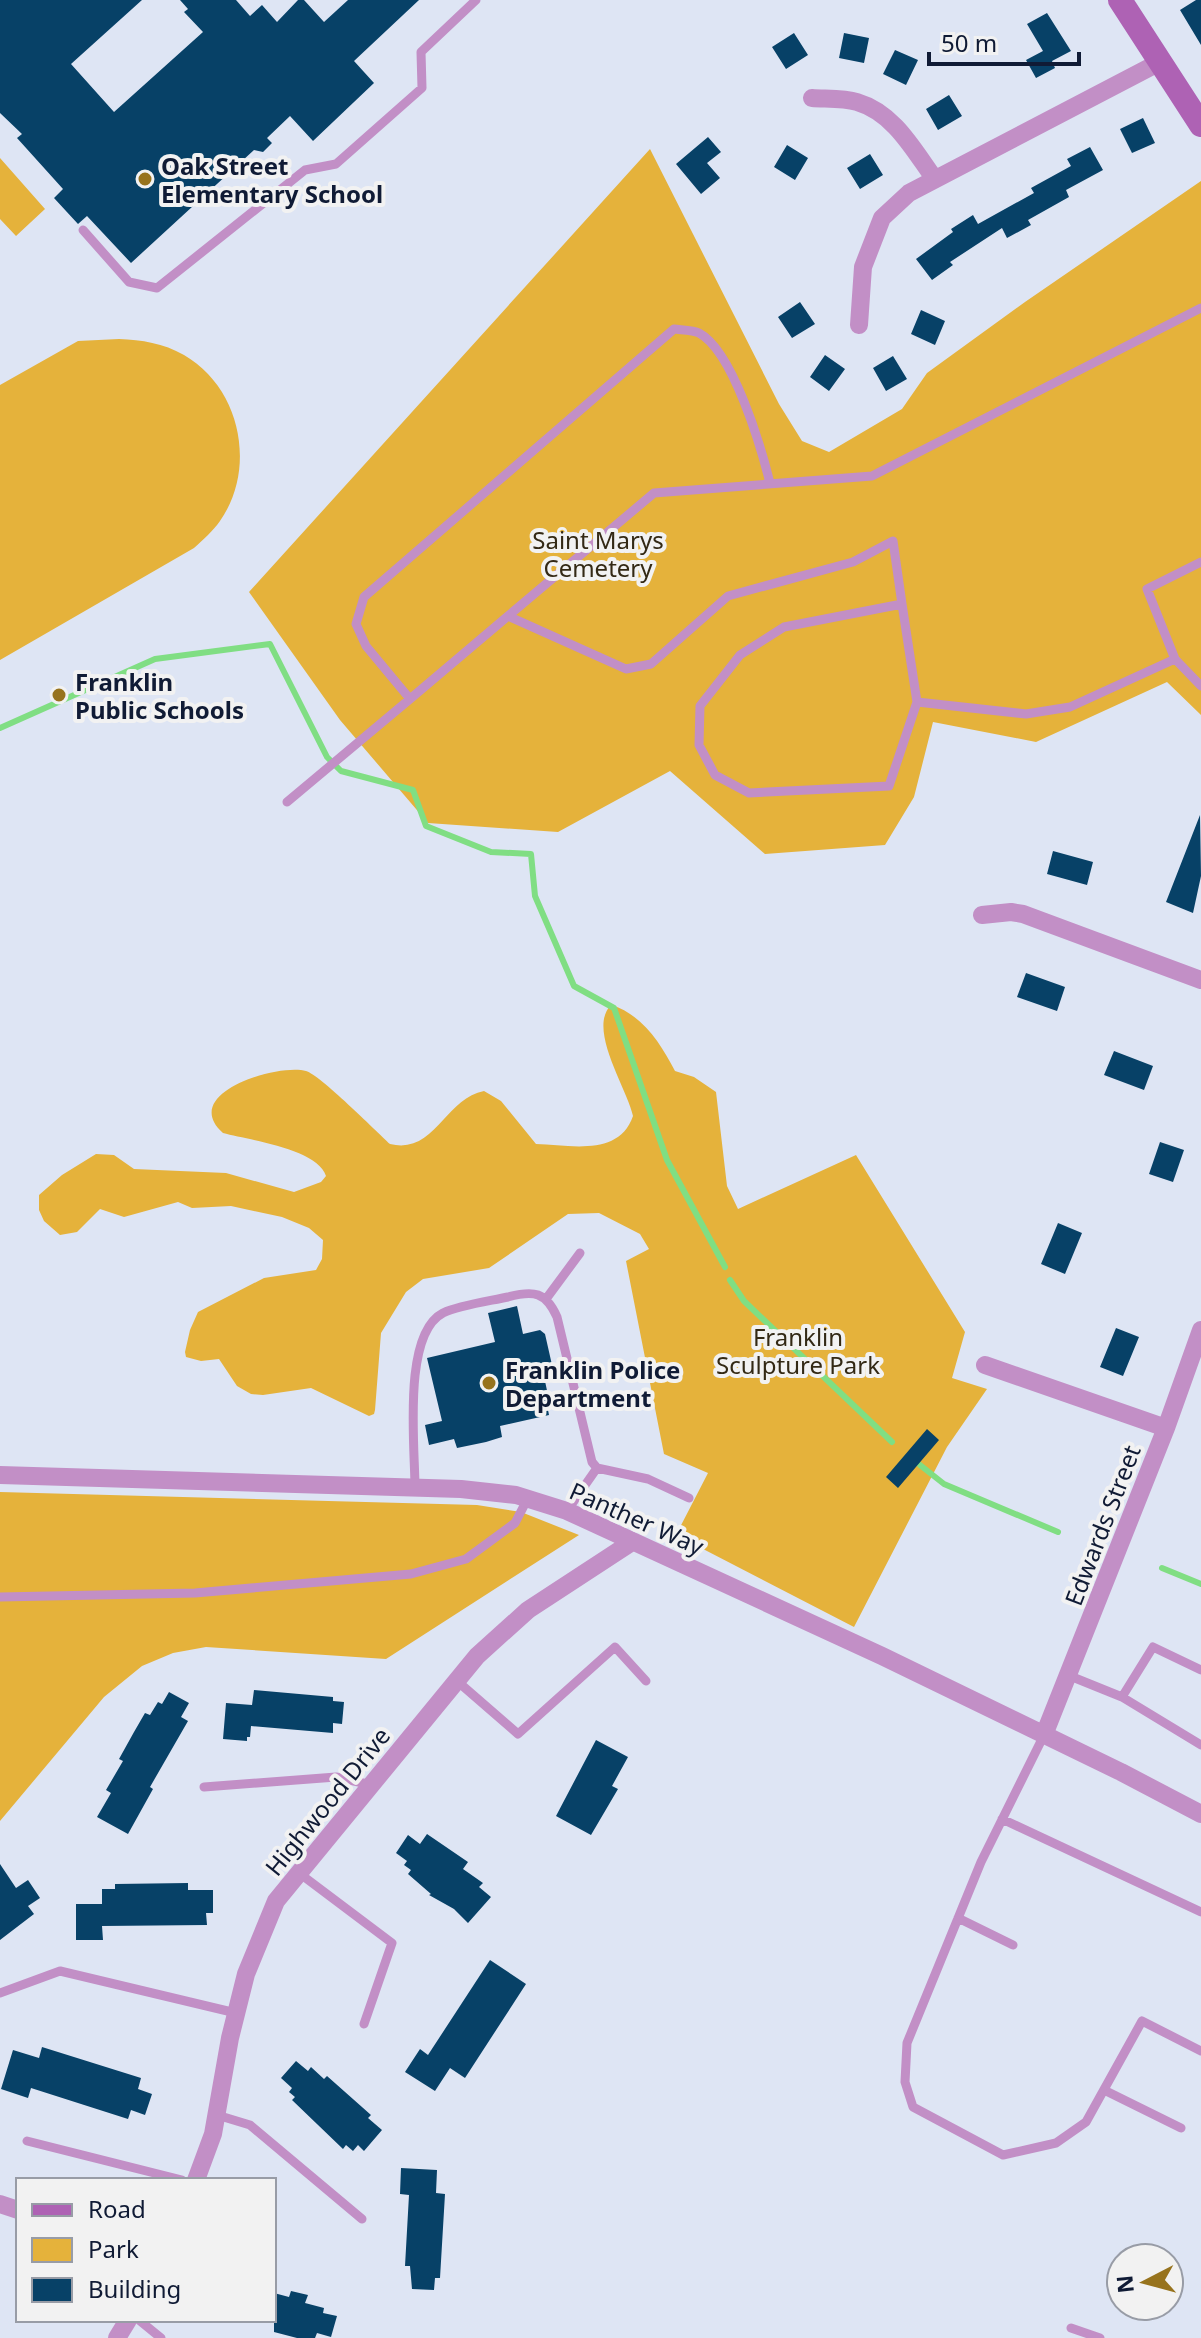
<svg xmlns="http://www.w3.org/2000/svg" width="1201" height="2338" font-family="'Noto Sans',sans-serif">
<rect width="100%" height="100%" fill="#dee5f4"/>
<!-- green -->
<path fill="#e5b23b" d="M650,149L779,404L802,441L829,452L902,409L927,373L1025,302L1201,181V715L1167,682L1036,742L933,722L914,797L885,845L765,854L670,771L558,832L428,823L340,720L249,592Z
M0,158L45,209L16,236L0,219Z
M119,339C142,340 163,343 184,355C241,388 257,468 220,521C213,531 203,540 194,548L0,660V385L78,341Z
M611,1005C642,1014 661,1044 675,1071L694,1077L716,1092L727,1186L738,1209L856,1155L965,1332L952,1378L987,1389L947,1447L854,1627L676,1535L708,1473L664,1454L626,1261L649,1249L640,1234L599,1213L568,1214L489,1268L423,1279L406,1292L381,1333L375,1410L374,1414L369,1416L311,1388L263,1395L251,1394L237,1386L219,1359L201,1361L186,1357L185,1352L190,1330L198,1312L264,1278L316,1270L322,1259L323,1240L309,1228L282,1217L231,1206L192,1208L178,1202L124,1217L100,1209L77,1232L60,1235L44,1221L39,1210V1195L62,1175L96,1154L114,1155L134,1169L226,1173L294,1192L321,1182L326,1176C318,1149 249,1140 223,1133C178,1093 279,1063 306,1071C320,1075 376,1131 390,1144C435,1155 445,1098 484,1091L501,1101L536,1144C570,1145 619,1157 633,1116C627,1088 587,1029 611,1005Z
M0,1492L477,1505L521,1512L579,1535L386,1659L206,1647L173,1653L142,1666L104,1697L0,1821Z"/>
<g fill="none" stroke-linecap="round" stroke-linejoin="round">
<!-- stream -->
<path stroke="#80de83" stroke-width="6" d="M0,728L155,659L270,644L327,757L341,771L413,790L426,826L491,852L531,854L535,896L574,986L614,1008L667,1160L725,1267
M730,1280L744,1301L892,1442
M920,1465L944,1484L1058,1532
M1162,1568L1201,1584"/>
</g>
<!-- building -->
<path fill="#074167" d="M0,0H142L71,64L114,112L203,32L184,12L188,9L180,0H236L250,16L262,5L277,22L298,0H304L324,22L348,0H419L354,61L374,83L313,141L290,116L267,138L272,143L263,152L254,150L131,263L87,216L78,224L54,198L63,189L17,138L22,134L0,113Z
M1196,0H1201V45L1180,10Z
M1047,13L1071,51L1052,61L1055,68L1036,78L1026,60L1043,51L1027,24Z
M794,33L808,55L786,69L772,47Z
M844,33L869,38L864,63L839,58Z
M895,50L918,60L906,85L883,74Z
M949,95L962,116L938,130L926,109Z
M1143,118L1155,143L1132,153L1120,129Z
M708,137L721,152L707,163L720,178L701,194L676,164Z
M787,145L808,158L795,180L774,167Z
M1090,147L1103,170L1066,190L1069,197L1028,220L1031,225L1007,238L1002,228L950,262L953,265L932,280L916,259L953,232L951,229L973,215L978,224L1034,193L1031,188L1071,166L1067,159Z
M870,154L883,175L860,189L847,168Z
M800,302L815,324L792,338L778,317Z
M921,310L945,321L935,345L911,334Z
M825,355L845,369L829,391L810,377Z
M893,356L907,379L886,391L873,368Z
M1200,815L1201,876L1193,913L1166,902Z
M1053,851L1093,862L1087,885L1047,874Z
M1026,973L1065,987L1057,1011L1017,997Z
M1114,1051L1153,1066L1144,1090L1104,1075Z
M1160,1142L1184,1150L1173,1182L1149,1174Z
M1058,1223L1082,1233L1065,1274L1041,1264Z
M517,1306L523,1334L540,1330L545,1334L552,1365L542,1367L549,1400H546L549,1415L500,1426L502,1437L486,1442L457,1448L454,1439L429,1445L425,1425L442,1421L427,1358L495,1342L488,1313Z
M1116,1328L1139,1337L1123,1376L1100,1367Z
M927,1429L939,1440L898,1488L886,1477Z
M254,1690L333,1697V1701L344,1702L342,1724L333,1723V1733L251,1726L250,1737H247V1741L223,1739L226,1703L252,1705Z
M169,1692L189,1703L181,1717L188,1721L150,1787L153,1789L128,1834L97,1817L111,1793L106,1790L123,1761L119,1759L134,1732L145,1713L150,1715L158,1702L162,1704Z
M596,1740L628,1757L612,1786L618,1789L591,1835L556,1816Z
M427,1834L468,1862L463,1869L483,1883L479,1887L491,1897L468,1923L454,1909L429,1895L431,1894L408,1874L411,1870L404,1865L407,1861L396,1853L408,1835L420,1844Z
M0,1864L16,1888L28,1880L40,1898L28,1906L34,1914L0,1940Z
M188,1883V1890H213V1913H206L207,1925L102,1926L103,1940H76V1904H102V1889H115V1884Z
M490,1960L526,1984L465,2078L450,2068L435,2091L405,2072L420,2049L428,2055Z
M42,2047L141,2078L138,2089L152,2094L145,2115L131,2110L128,2119L31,2088L28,2098L1,2089L13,2050L39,2058Z
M296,2061L308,2071L311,2067L324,2079L327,2076L371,2115L368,2118L382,2130L364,2151L358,2145L353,2151L346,2145L343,2149L292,2100L295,2097L289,2092L292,2088L281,2078Z
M401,2168L437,2170L436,2193L445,2194L440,2278H435L434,2290L412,2289L410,2266H405L409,2195L400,2194Z
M291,2291L308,2295L305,2303L324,2308L323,2313L337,2316L331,2337L317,2333L315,2338H297L274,2332V2293L289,2297Z"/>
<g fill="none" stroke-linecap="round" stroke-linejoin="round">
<!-- lane -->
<path stroke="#c28fc6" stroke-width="9" d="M83,230L129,282L157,288L305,170L336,164L422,88L421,52L476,0
M770,483C761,447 733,351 699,333C693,330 681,330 674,329L364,597L356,624L366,646L410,699L508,616L626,669L651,664L728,596L853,562L893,541L902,604L784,627L740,655L700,706L699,745L715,775L749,793L889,786L917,702L902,604
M508,616L654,493L872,476L1201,308
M1175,659L1147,589L1201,562
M917,702L1026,714L1070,707L1175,659L1201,686
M287,802L410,699
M546,1299L580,1253
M415,1488C415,1447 402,1334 443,1313C460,1305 490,1301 508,1297C534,1290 546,1292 557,1317L592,1462L597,1468
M567,1511L597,1468L648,1479L689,1498
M0,1597L195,1593L411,1574L466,1559L515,1523L528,1498
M1201,1670L1153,1647L1122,1697L1201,1745
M1070,1676L1122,1697
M457,1681L518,1734L615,1647L646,1681
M1044,1735L981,1862L907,2043L905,2082L913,2107L1003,2155L1056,2143L1086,2122L1142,2021L1201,2051
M204,1787L336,1777L372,1785
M1002,1819L1201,1912
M299,1873L392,1943L364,2024
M958,1918L1013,1945
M0,1993L60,1971L236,2013
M1104,2090L1181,2128
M217,2115L250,2125L362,2219
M27,2141L182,2180
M139,2320L161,2338
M1071,2328L1100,2338"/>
<!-- street -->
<path stroke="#c28fc6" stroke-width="18" d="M812,98C826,99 844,98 857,102C894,113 913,149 934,178
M859,325L863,267L882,218L909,193L1160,62
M982,915L1011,912L1023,914L1201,980
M985,1365L1166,1428
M0,1475L461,1489L516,1495L567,1511L882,1656L1121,1772L1201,1814
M1044,1735L1166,1428L1201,1330
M196,2180L213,2134L230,2038L246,1974L276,1901L477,1656L528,1610L632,1542
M0,2204L18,2210
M117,2338L128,2320"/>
<!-- secondary -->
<path stroke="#ae62b4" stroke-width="24" d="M1120,0L1201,125"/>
</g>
<!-- markers -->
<g fill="#97731d" stroke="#f2f2f2" stroke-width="3">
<circle cx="145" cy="179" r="8"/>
<circle cx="59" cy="695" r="8"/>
<circle cx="489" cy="1383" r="8"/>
</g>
<g text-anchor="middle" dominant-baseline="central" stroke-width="8" stroke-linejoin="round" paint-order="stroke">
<!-- poi labels -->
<g font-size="24" font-weight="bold" fill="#101b35" stroke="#f2f2f2" text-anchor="start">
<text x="161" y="165">Oak Street<tspan x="161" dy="28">Elementary School</tspan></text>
<text x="75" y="681">Franklin<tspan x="75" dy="28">Public Schools</tspan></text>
<text x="505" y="1369">Franklin Police<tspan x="505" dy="28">Department</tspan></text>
</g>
<!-- park labels -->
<g font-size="24" fill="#332915" stroke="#f2f2f2">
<text x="598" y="539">Saint Marys<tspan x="598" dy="28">Cemetery</tspan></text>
<text x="798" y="1336">Franklin<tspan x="798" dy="28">Sculpture Park</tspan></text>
</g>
<!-- street labels -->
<g font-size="24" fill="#101b35" stroke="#f2f2f2">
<text transform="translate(637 1518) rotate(24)">Panther Way</text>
<text transform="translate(1102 1525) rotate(-69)">Edwards Street</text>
<text transform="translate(327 1801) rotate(-51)">Highwood Drive</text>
</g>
</g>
<!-- legend -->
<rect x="16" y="2178" width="260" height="144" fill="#f2f2f2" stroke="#989ca6" stroke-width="2"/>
<rect x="32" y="2204" width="40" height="12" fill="#ae62b4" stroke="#989ca6" stroke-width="2"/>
<text x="88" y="2218" font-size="24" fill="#101b35">Road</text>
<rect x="32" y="2238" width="40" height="24" fill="#e5b23b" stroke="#989ca6" stroke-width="2"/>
<text x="88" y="2258" font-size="24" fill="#101b35">Park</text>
<rect x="32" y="2278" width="40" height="24" fill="#074167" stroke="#989ca6" stroke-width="2"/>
<text x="88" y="2298" font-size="24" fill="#101b35">Building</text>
<!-- north arrow -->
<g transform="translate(1145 2282) rotate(264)"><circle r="38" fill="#f2f2f2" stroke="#989ca6" stroke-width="2"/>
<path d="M0-6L14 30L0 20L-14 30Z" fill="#97731d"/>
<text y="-12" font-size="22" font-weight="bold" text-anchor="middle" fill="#101b35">N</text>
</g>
<!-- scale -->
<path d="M929 52v12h150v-12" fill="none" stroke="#101b35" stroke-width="4"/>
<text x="941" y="52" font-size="24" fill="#101b35" stroke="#f2f2f2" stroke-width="6" paint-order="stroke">50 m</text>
</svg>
